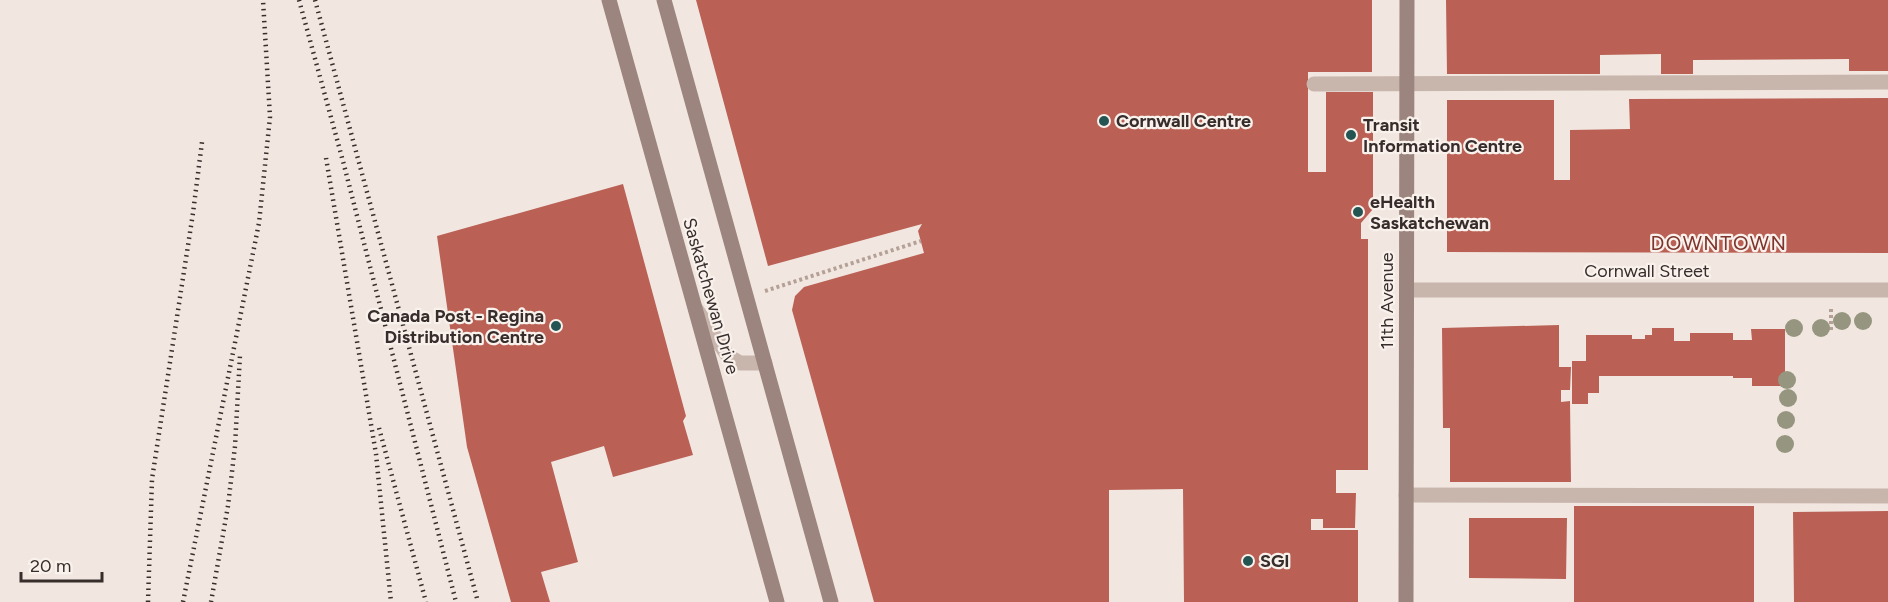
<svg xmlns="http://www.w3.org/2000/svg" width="1888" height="602" font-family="Figtree,sans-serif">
<rect width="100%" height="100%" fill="#f1e7e0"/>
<!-- building -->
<path fill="#ba6055" d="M696,0H1372V72H1308V172H1326V92H1373V209L1361,223V239H1368V470H1336V493H1356L1355,528H1323V519H1311V530H1358V602H1184L1183,489L1109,490V602H874L792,310L795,296L804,287L924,253L918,231L922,224L768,266Z
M1446,0H1888V71H1849V59L1693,60V74H1661V54L1600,55V74H1447Z
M1888,98V253L1447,252V100H1554V180H1570V130L1630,129L1629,99Z
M623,184L686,416L683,421L693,455L613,477L604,446L551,462L578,562L541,572L550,602H511L467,447L437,236Z
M1559,325V367H1571L1570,390H1561V402L1570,401L1571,482H1450V428H1443L1442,328Z
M1652,328H1674V341H1690V333H1733V340H1752L1751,329H1785V386H1752V378H1733V376H1599V393H1588V404H1572V361H1586V335H1632V339H1645V335H1652Z
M1574,506H1754V602H1574Z
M1888,511V602H1794L1793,512Z
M1469,518H1567L1566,579L1469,578Z"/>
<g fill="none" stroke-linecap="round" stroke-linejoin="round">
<!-- path -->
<path stroke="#b4a097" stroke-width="4" stroke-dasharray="3 3" stroke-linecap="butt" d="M765,291L921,241
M1831,309V330"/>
<!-- lane -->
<path stroke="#c8b6ad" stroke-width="15" d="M1314,84L1888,82
M696,309L728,356L740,363H765
M1406,495L1888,496"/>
<!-- street -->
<path stroke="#c8b6ad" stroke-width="15" d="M1407,290H1888"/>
<!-- secondary -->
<path stroke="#9c857e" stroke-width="15" d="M609,0L777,602
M664,0L831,602
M1406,602L1407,0"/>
<!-- rail -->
<path stroke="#372d2b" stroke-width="4.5" stroke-dasharray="1.5 4.5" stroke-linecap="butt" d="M299,0L344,165L456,602
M315,0L478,602
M326,158L376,454L391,602
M379,428L426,602
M148,602L152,479L193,213L202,142
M183,602L259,223L270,117L263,0
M211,602L228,506L235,446L240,355"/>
</g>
<!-- trees -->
<g fill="#969680">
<circle cx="1842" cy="321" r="9"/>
<circle cx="1863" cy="321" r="9"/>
<circle cx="1794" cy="328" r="9"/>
<circle cx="1821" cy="328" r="9"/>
<circle cx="1787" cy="380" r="9"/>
<circle cx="1788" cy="398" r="9"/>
<circle cx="1786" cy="420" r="9"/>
<circle cx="1785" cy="444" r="9"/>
</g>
<!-- markers -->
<g fill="#245552" stroke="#f9f1ec" stroke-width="2">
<circle cx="1104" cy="121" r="6"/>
<circle cx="1351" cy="135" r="6"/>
<circle cx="1358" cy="212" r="6"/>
<circle cx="556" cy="326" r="6"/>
<circle cx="1248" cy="561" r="6"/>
</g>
<g text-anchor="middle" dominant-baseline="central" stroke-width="4.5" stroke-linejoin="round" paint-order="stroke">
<!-- poi labels -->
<g font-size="18" font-weight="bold" fill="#372d2b" stroke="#f9f1ec" text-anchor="start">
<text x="1116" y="121">Cornwall Centre</text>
<text x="1363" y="125">Transit<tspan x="1363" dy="21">Information Centre</tspan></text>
<text x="1370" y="202">eHealth<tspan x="1370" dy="21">Saskatchewan</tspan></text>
<text x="544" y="316" text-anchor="end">Canada Post - Regina<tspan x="544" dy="21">Distribution Centre</tspan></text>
<text x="1260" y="561">SGI</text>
</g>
<!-- street labels -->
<g font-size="18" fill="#372d2b" stroke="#f9f1ec">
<text x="1647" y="271">Cornwall Street</text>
<text transform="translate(711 296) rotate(74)">Saskatchewan Drive</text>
<text transform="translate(1387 301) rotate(-90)">11th Avenue</text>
</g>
<!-- neighbourhood labels -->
<g font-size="20" letter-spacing="1.5" fill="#7e342c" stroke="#f9f1ec">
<text x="1719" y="243">DOWNTOWN</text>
</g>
</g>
<!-- scale -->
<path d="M21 572v9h81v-9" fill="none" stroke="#372d2b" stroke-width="3"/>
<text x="30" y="572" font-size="18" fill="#372d2b" stroke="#f9f1ec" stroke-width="4.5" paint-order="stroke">20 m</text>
</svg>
